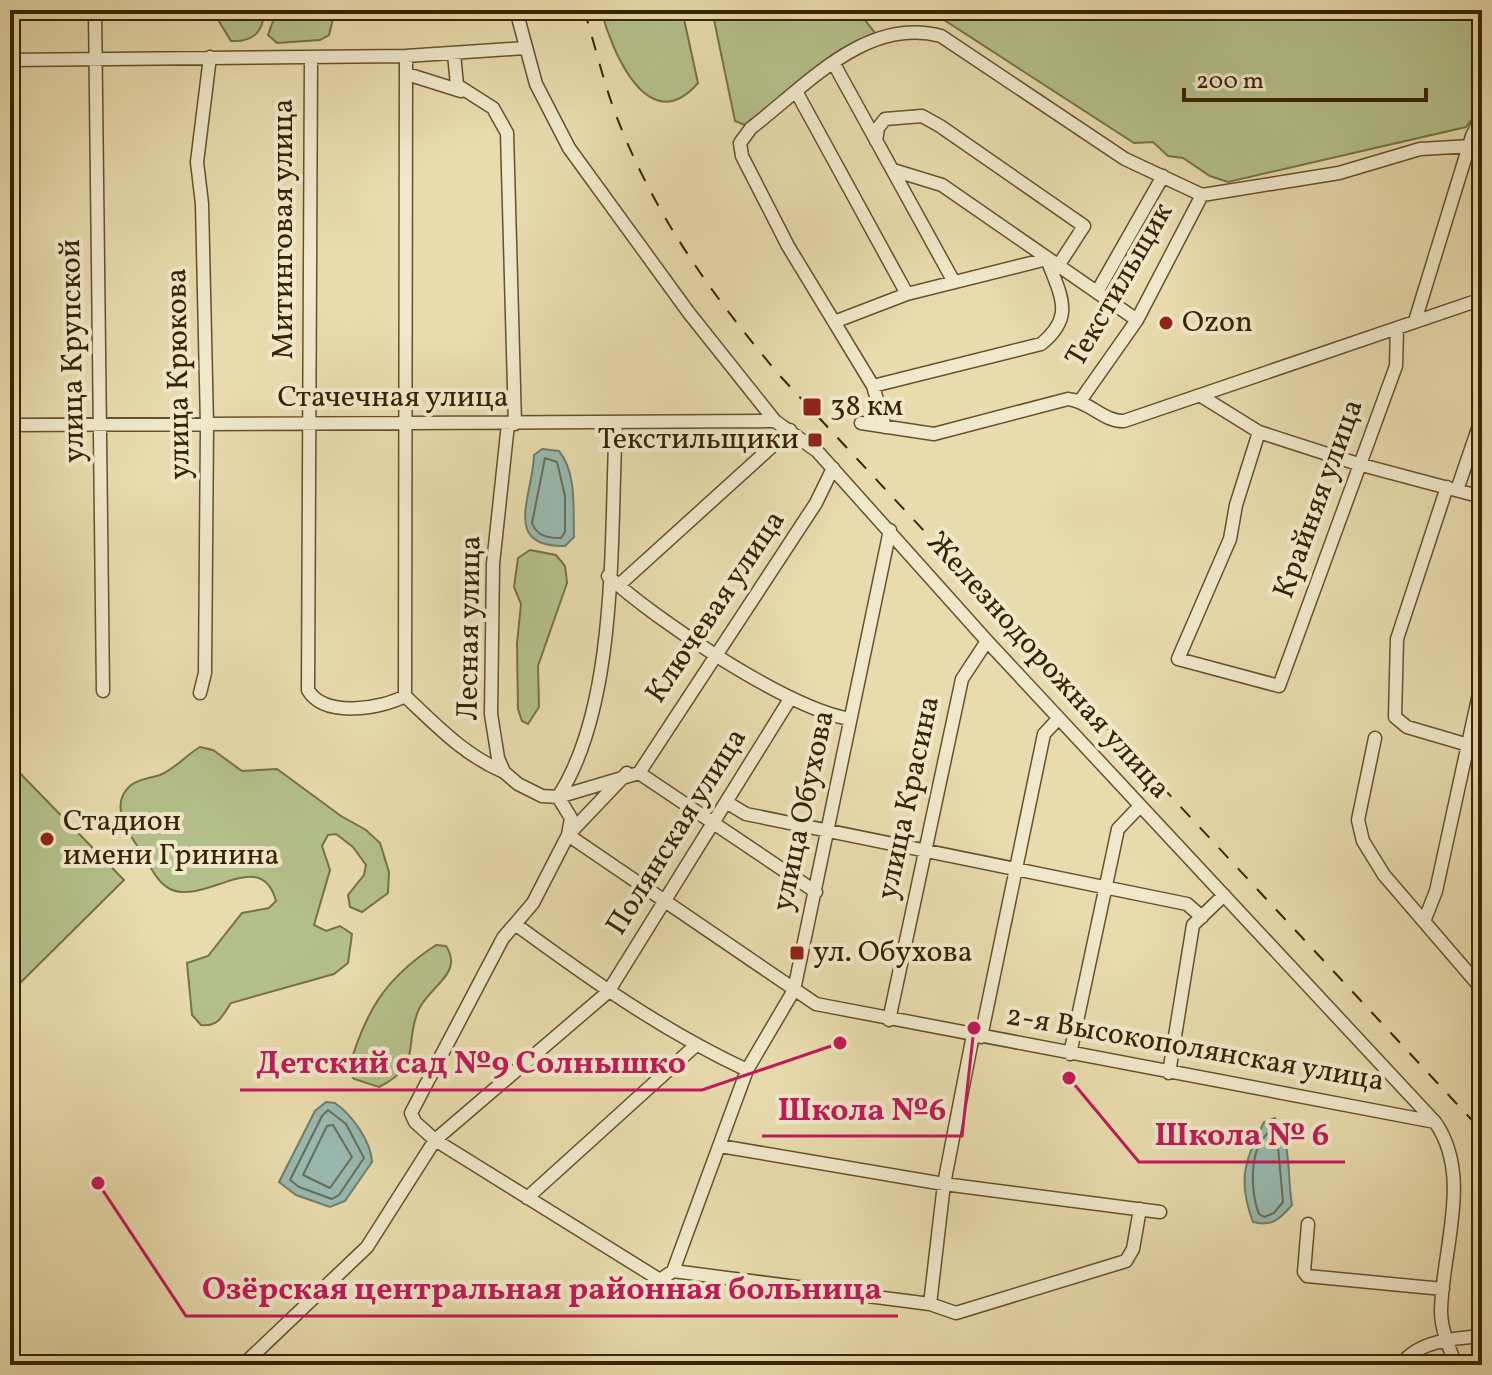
<svg xmlns="http://www.w3.org/2000/svg" width="1492" height="1375" font-family="Vollkorn,serif">
<rect width="100%" height="100%" fill="#e8dbad"/>
<filter id="stains"><feTurbulence type="fractalNoise" baseFrequency=".0025" numOctaves="4"/><feColorMatrix values="0 0 0 0 .2 0 0 0 0 .09 0 0 0 0 .02 0 0 0 .5 -.17"/></filter>
<radialGradient id="worn" r=".72"><stop offset=".6" stop-color="#630" stop-opacity="0"/><stop offset="1" stop-color="#630" stop-opacity=".3"/></radialGradient>
<!-- green -->
<path fill="#b4c08b" stroke="#767246" stroke-width="2" d="M212,10H264C264,32 253,42 231,41Z
M277,10H335L329,35L320,40L277,43L268,35Z
M601,10H682L698,83C648,141 611,49 601,10Z
M712,10H857L875,33L838,51L834,58L745,125L735,121Z
M877,10H1482V106L1466,127L1228,182L1210,176L1183,158L1168,156L1153,142L1134,143L944,20L901,15L887,18Z
M530,550L556,555L565,566L567,583L538,666L539,707L528,724L522,721L518,709L517,643L521,604L514,587L518,558Z
M200,747L213,750L242,771L277,769L341,816L366,830L380,843L389,872L388,893L362,912L350,907L348,895L364,875L366,865L353,847L336,834L328,835L322,846L330,870L314,925L326,931L340,926L352,934L348,963L334,974L231,1003C222,1016 219,1027 201,1025L192,1015L187,963L208,956L242,913L269,908L276,901C261,845 206,906 170,889C156,882 149,863 140,850C128,833 108,804 131,785C139,779 150,778 160,775C175,769 186,755 200,747Z
M10,763L124,880L10,993Z
M436,945L446,946C464,973 430,986 419,1009C403,1044 424,1065 379,1087L354,1079L348,1071C365,1012 384,979 436,945Z"/>
<!-- water -->
<path fill="#98bab1" stroke="#727e6b" stroke-width="2" d="M542,449L559,451C577,473 573,510 574,537L565,546C501,547 533,496 534,455Z
M326,1102L335,1103C352,1115 371,1141 372,1162L345,1201L330,1207L296,1195L279,1182L315,1111Z
M1275,1118C1292,1142 1287,1177 1292,1205C1280,1219 1272,1227 1253,1222C1237,1180 1245,1160 1264,1122Z"/>
<g fill="none" stroke-linecap="round" stroke-linejoin="round">
<!-- shore -->
<path stroke="#686e59" stroke-width="2" d="M545,458L557,462L565,496V532L561,538C547,538 537,536 532,523Z
M328,1110L346,1124L364,1158L339,1195L332,1199L299,1187L290,1180L322,1116Z
M333,1125L352,1157L330,1188L303,1175L327,1126Z
M1273,1130L1278,1147L1283,1202L1274,1213L1264,1217L1259,1214C1250,1192 1248,1142 1273,1130Z"/>
<!-- minor casing -->
<g stroke="#65512c" stroke-width="15">
<path id="minor" d="M95,10L103,691
M516,10L536,84L569,148L689,313L775,421L817,451L987,641L1435,1122C1473,1176 1442,1249 1441,1311C1441,1329 1449,1348 1456,1365
M454,54L457,85L493,108L507,133L515,424
M311,57L308,690C324,718 381,709 405,696
M10,60L406,56L525,48
M834,64L954,282
M407,74L461,91
M797,93L907,294
M876,141L878,128L885,119L922,116L940,126L1084,226L1058,266
M893,170L942,185L1137,320
M1097,292L1163,176
M1415,321L1472,136L1482,116
M834,322L907,294L1047,259C1060,295 1076,316 1041,344L873,386
M1201,396L1259,432L1358,464L1482,497
M1080,401L1137,320L1202,195
M616,422C610,533 619,703 558,797L571,818L568,835L533,903L503,938L411,1113L415,1122L435,1140L660,1280L673,1271L747,1070L794,990L890,530
M861,423L934,434L1068,399C1089,401 1104,422 1124,421L1482,299
M508,424L493,564L491,714L498,758L504,772L518,784L542,796L558,797L639,773
M10,425L775,421
M885,427L873,386L788,246L742,156L740,143L751,128C806,86 866,16 941,36L1125,159L1202,195L1339,173L1420,149L1471,146
M1259,432L1236,505L1230,539L1178,659L1279,686L1396,366L1397,328
M1447,487L1397,639L1395,717L1407,727L1482,749
M1457,490L1482,417
M608,576C656,620 786,708 850,719
M619,585L790,430
M200,693L205,673L207,425L202,204L197,162L210,57
M405,696L406,56
M405,696C437,726 464,755 504,772
M1375,738L1358,820L1363,841L1384,875L1482,989
M627,773L568,835L816,1004L1435,1122
M639,773L816,503L833,468
M639,773L816,892
M726,802L746,814L1187,904L1202,917
M1425,919L1436,891L1482,680
M515,924C590,979 663,1031 747,1070
M889,1020L962,679L987,641
M981,1037L1044,734L1058,719
M1070,1054L1118,829L1140,806
M1169,1073L1193,925L1224,895
M720,1146L944,1184L1160,1212
M527,1198L695,1046
M1308,1224L1304,1272L1307,1276L1443,1289
M673,1271L930,1304L956,1313L1126,1261L1133,1249L1140,1209
M930,1304L944,1184L973,1035
M243,1365L367,1247L435,1140L608,992L790,699
M1401,1365C1417,1341 1455,1338 1482,1336"/>
</g>
<!-- minor -->
<use href="#minor" stroke="#f0e8ca" stroke-width="12"/>
<!-- rail -->
<path stroke="#392301" stroke-width="2" stroke-dasharray="14 14" stroke-linecap="butt" d="M584,10C595,45 603,81 616,115C654,215 713,297 781,377L1482,1131"/>
</g>
<!-- markers -->
<g fill="#8f2418" stroke="#f0e8ca" stroke-width="3">
<circle cx="1166" cy="323" r="8"/>
<rect x="802" y="397" width="20" height="20" rx="4"/>
<rect x="807" y="432" width="16" height="16" rx="4"/>
<circle cx="47" cy="839" r="8"/>
<rect x="789" y="945" width="16" height="16" rx="4"/>
</g>
<g text-anchor="middle" dominant-baseline="central" stroke-width="8" stroke-linejoin="round" paint-order="stroke">
<!-- street labels -->
<g font-size="30" fill="#392301" stroke="#f0e8ca">
<text transform="translate(284 229) rotate(-90)">Митинговая улица</text>
<text transform="translate(1120 285) rotate(-60)">Текстильщик</text>
<text transform="translate(73 351) rotate(-91)">улица Крупской</text>
<text transform="translate(179 374) rotate(-91)">улица Крюкова</text>
<text x="393" y="398">Стачечная улица</text>
<text transform="translate(1319 499) rotate(-70)">Крайняя улица</text>
<text transform="translate(716 607) rotate(-56)">Ключевая улица</text>
<text transform="translate(470 628) rotate(-89)">Лесная улица</text>
<text transform="translate(1048 666) rotate(48)">Железнодорожная улица</text>
<text transform="translate(909 798) rotate(-78)">улица Красина</text>
<text transform="translate(804 811) rotate(-78)">улица Обухова</text>
<text transform="translate(677 832) rotate(-58)">Полянская улица</text>
<text transform="translate(1195 1049) rotate(10)">2-я Высокополянская улица</text>
</g>
<!-- poi labels -->
<g font-size="30" fill="#392301" stroke="#f0e8ca" text-anchor="start">
<text x="1182" y="323">Ozon</text>
<text x="830" y="407">38 км</text>
<text x="799" y="440" text-anchor="end">Текстильщики</text>
<text x="63" y="822">Стадион<tspan x="63" dy="34">имени Гринина</tspan></text>
<text x="813" y="953">ул. Обухова</text>
</g>
</g>
<!-- callouts -->
<path fill="none" stroke="#c2185b" stroke-width="3" d="M840 1043L702 1090H240M974 1028L962 1136H762M1069 1078L1139 1162H1345M98 1183L186 1316H898"/>
<g fill="#c2185b" stroke="#f0e8ca" stroke-width="3">
<circle cx="840" cy="1043" r="8"/>
<circle cx="974" cy="1028" r="8"/>
<circle cx="1069" cy="1078" r="8"/>
<circle cx="98" cy="1183" r="8"/>
</g>
<g font-size="32" text-anchor="middle" font-weight="bold" fill="#c2185b" stroke="#f0e8ca" stroke-width="8" stroke-linejoin="round" paint-order="stroke">
<text x="471" y="1073">Детский сад №9 Солнышко</text>
<text x="862" y="1120">Школа №6</text>
<text x="1242" y="1145">Школа № 6</text>
<text x="542" y="1299">Озёрская центральная районная больница</text>
</g>
<!-- margin -->
<rect width="1492" height="1375" fill="none" stroke="#e8dbad" stroke-width="40"/>
<rect x="12" y="12" width="1468" height="1351" fill="none" stroke="#392301" stroke-width="4"/>
<rect x="20" y="20" width="1452" height="1335" fill="none" stroke="#392301" stroke-width="2"/>
<!-- scale -->
<path d="M1184 88v12h242v-12" fill="none" stroke="#392301" stroke-width="4"/>
<text x="1196" y="88" font-size="24" fill="#392301" stroke="#f0e8ca" stroke-width="6" paint-order="stroke">200 m</text>
<rect width="100%" height="100%" filter="url(#stains)"/>
<rect width="100%" height="100%" fill="url(#worn)"/>
</svg>
